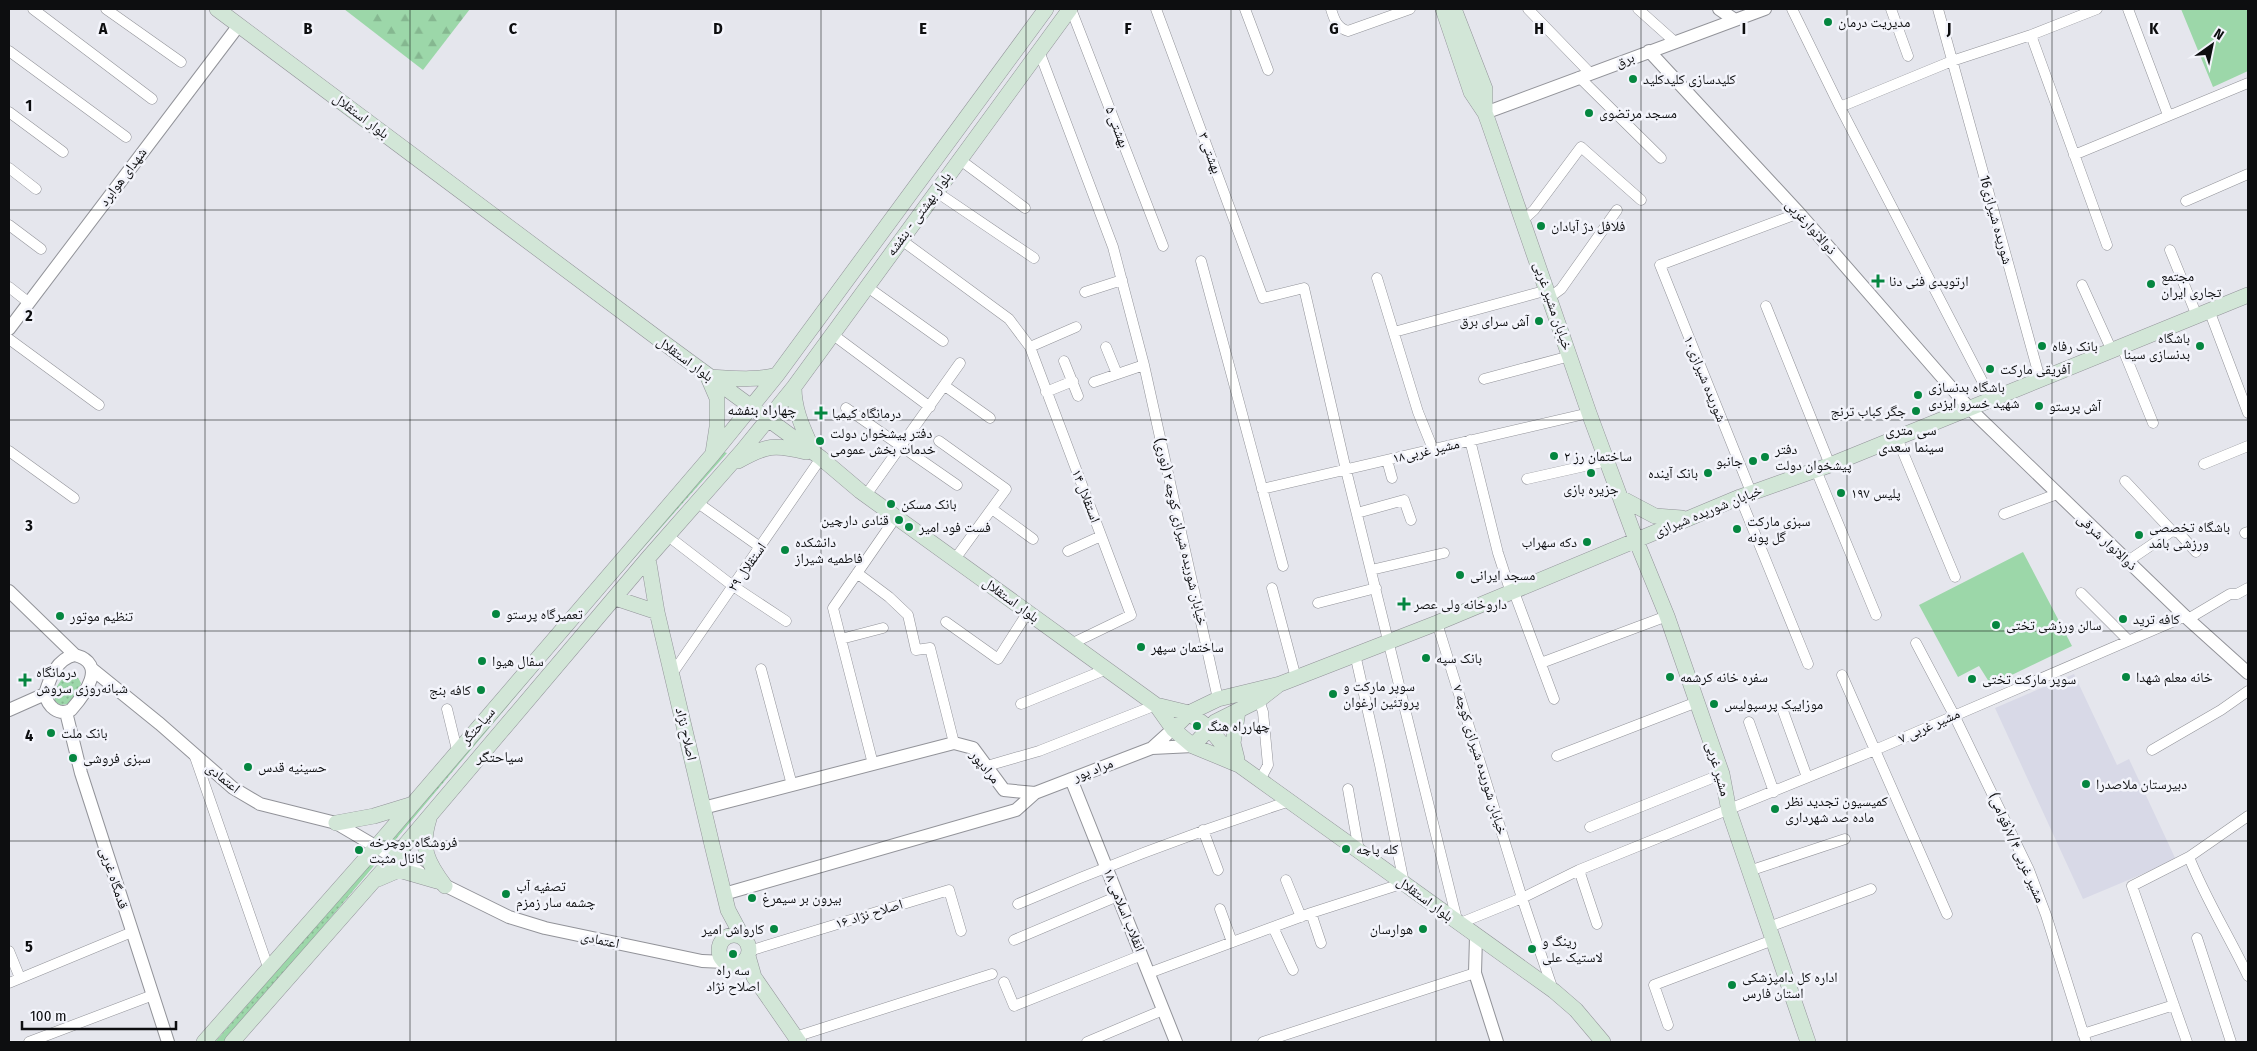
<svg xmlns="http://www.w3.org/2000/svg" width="2257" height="1051" font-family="'Fira Sans Condensed','Noto Naskh Arabic',sans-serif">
<defs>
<pattern id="grass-dots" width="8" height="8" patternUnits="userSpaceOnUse" patternTransform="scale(1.25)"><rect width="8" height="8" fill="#9cd7a9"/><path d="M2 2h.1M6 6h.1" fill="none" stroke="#85b790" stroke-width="1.8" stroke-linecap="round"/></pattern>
<pattern id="forest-firs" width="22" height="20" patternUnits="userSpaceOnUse" patternTransform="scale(1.25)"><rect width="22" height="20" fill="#9cd7a9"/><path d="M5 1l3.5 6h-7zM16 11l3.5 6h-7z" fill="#85b790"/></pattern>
</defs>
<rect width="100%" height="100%" fill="#e5e6ed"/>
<!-- built -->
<path fill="#d8d9e7" d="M2074,674L2117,765L2129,759L2176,860L2083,899L1995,708Z"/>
<!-- grass -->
<path fill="url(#grass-dots)" d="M724,452L727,453L584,615L391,845L388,842Z
M68,674H76L81,683L77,695L68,704L60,705L55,701C53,690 59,681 68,674Z
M374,858L378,861L272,988L223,1042H215Z"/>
<!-- forest -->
<path fill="url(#forest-firs)" d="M344,9H470L423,70Z"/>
<!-- garden -->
<path fill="#9cd7a9" d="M2181,9H2248V71L2213,87Z
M2023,552L2072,646L1991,685L1979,666L1958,677L1919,605Z"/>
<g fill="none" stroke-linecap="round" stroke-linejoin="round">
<!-- minor casing -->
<g stroke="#929399" stroke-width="11">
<path id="minor" d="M33,9L152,99
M106,9L181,62
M1071,9L1163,246
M1156,9L1263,298L1304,288L1346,470L1458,924L1522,898L1579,870L1875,750L2186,616
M1245,9L1268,70
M1331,9C1334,19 1337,28 1348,31L1410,9
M1528,9L1590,73
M1638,9L1675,42
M1792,9L1840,107L1991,398
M1891,9L1908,56
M1938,9L2040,379
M2128,9L2168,115
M2031,35L2107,245
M9,51L126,137
M1039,51L1113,247L1144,365L1218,699
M1579,77L1661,158
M1840,107L1952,61L2031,35L2097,9
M9,112L63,152
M2074,155L2248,83
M959,159L1025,208
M9,168L36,189
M935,191L1034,258
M2186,201L2248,174
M1523,220L1534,210L1581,147L1641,200
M9,225L41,249
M900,239L1009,319L1030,347L1131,615L1071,644
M2170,250L2197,316
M1201,261L1283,566
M1377,278L1418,412L1433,449
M2082,285L2112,351
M866,286L943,341
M9,287L28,302
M1085,292L1122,280
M1550,297L1561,289L1617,210
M1766,306L1830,465
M2209,310L2248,413
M1394,332L1548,290
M832,334L930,407
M9,339L99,405
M1030,347L1076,327
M1106,347L1117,374
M2122,347L2153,423
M1064,361L1078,396
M1484,379L1570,356
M1094,382L1144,365
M945,386L990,418
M1046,392L1073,381
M846,408L957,485
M1897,438L1955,577
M1470,440L1498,553L1511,593
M939,441L1006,489L955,559
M9,451L74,498
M1387,460L1392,478
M2204,464L2248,446
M1816,470L1876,615
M1527,479L1607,461
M2125,481L2172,531L2179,533L2196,552
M1262,489L1589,413
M1751,492L1660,265L1799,213
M866,495L960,363
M1740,497L1808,664
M698,503L760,547
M992,509L1033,539
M1357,513L1404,500L1411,520
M2004,514L2057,494
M2245,533L2248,532
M668,536L733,586L786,621
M1068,551L1101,536
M2128,561L2172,531
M1371,570L1444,553
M857,573L889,597L908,615L916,650L930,648L954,743
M1272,588L1296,678
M1514,592L1554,699
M2081,593L2128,640
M1318,603L1376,588
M2188,619L2230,594H2237L2248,588
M946,622L998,659L1028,612
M1437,623L1522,898L1553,990
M841,639L883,628
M1916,643L1954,715L2029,870L2046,915L2086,1042
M1541,663L1667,616
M761,669L792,785
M672,674L821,458
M1842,675L1947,914
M1259,700L1263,712L1268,765L1260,780
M1021,704L1107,669
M447,709L457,750
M1783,711L1807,777
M1749,722L1774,792
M2152,750L2221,710L2248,691
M194,754L268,967
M1557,756L1697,702
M873,764L833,608L896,517
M987,766L1039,751L1156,705
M1348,789L1359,851
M1590,827L1722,774
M1203,830L1218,870
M2189,857C2205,898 2229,936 2248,976
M1579,870L1597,924
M1749,871L1845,839
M1286,880L1301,917
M1018,904C1108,865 1198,831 1290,801
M1220,909L1232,942
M1311,913L1321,943
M1273,927L1293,970
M1769,927L1871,889
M2197,938L2231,1042
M1014,940L1118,896
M9,951L20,978
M749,951L949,890L961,931
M1149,973L1311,913L1404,883L1380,765L1355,654
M1004,982L1014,1006L1142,955
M9,983L132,932
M1668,1025L1654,985L1773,940
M2083,1034L2174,1005
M795,1037L992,974
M29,1042L153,995
M1087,1042L1163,1010
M1263,1042L1475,973
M2187,1042L2132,886L2189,857L2248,816"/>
</g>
<!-- tertiary casing -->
<g stroke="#929399" stroke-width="14">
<path id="tertiary" d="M1719,9L1735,20
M1649,51L1799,213L1969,408L2188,619L2248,673
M1485,113L1765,9
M9,329L239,25
M9,591L75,655
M75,655C108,664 85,694 71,710C58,716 48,707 45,694C50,678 56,659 75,655Z
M92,669L160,724L233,788L260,804L336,823L419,872
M9,710L45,694
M66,712L81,773L168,1042
M1152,748L1173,729
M1071,779L1176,1042
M703,808L954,743L973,748L1004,790L1035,793
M438,882L509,917L545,928L702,961L725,962
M724,894L1016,810L1035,793L1152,748L1193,746
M1476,936L1475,973L1497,1042"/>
</g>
<!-- secondary casing -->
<g stroke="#929399" stroke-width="16">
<path id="secondary" d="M217,9L660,340L821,458L860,491L1156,705L1173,729L1193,746L1239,765L1554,991L1576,1010L1603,1042
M1443,9L1471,92L1485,113
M1454,9L1485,89V113L1488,121L1589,413L1636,540L1667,616L1722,774L1729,811L1808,1042
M794,387C794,412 804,430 814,453
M713,453L717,427V398L708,377C732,378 754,381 777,375
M738,461C766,445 775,444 806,452
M1621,498L1655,516L1682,518
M648,558L657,612L713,849L728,910L743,938
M615,598L657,612
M1156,705L1189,713L1209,728L1237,762
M1173,729L1189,713L1218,699L1280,684L1437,623L1740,497L1830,465L2248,295
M1193,746L1215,722L1259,700L1277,686
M1237,759L1233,743L1238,711
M429,819C420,848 427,862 445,886
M336,823L374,816L410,805
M378,879L399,870L437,881
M719 950a15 15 0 1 1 30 0a15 15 0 1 1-30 0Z
M748,956L754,977L799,1042
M204,1042L376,847L713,454L777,375L1046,9
M232,1042L399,852L648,558L743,450L794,387L1070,9"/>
</g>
<!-- minor -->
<use href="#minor" stroke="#fff" stroke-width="10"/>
<!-- tertiary -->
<use href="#tertiary" stroke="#fff" stroke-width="12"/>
<!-- secondary -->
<use href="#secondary" stroke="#d2e6d7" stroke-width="15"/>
</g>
<!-- grid -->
<path fill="none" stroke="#0d0e10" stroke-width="1" stroke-opacity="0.55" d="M205,9V1042M410,9V1042M616,9V1042M821,9V1042M1026,9V1042M1231,9V1042M1436,9V1042M1641,9V1042M1847,9V1042M2052,9V1042M9,210H2248M9,420H2248M9,631H2248M9,841H2248"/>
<!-- markers -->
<g fill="#058640" stroke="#f3f4fb" stroke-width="2">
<circle cx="1828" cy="22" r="5"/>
<circle cx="1633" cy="79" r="5"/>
<circle cx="1589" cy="113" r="5"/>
<circle cx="1541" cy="226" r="5"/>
<path d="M1875.5 273.5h5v5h5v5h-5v5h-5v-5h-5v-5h5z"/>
<circle cx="2151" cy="284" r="5"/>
<circle cx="1539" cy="321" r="5"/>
<circle cx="2042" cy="346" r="5"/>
<circle cx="2200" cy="346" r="5"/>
<circle cx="1990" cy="369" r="5"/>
<circle cx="1918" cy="395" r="5"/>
<circle cx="2039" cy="406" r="5"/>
<circle cx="1916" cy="411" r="5"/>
<path d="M818.5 405.5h5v5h5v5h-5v5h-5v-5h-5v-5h5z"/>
<circle cx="820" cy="441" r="5"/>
<circle cx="1554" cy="456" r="5"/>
<circle cx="1765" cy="457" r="5"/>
<circle cx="1753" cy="461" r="5"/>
<circle cx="1591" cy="473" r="5"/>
<circle cx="1708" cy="473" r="5"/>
<circle cx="1841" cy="493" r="5"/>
<circle cx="891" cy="504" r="5"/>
<circle cx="899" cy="520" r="5"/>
<circle cx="909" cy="527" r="5"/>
<circle cx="1737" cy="529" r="5"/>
<circle cx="2139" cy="535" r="5"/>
<circle cx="1587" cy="542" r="5"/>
<circle cx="785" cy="550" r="5"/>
<circle cx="1460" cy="575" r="5"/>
<path d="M1401.5 596.5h5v5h5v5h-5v5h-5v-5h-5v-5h5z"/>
<circle cx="496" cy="614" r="5"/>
<circle cx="60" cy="616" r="5"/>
<circle cx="2123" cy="619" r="5"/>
<circle cx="1996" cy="625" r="5"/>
<circle cx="1141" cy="647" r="5"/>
<circle cx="1426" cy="658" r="5"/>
<circle cx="482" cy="661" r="5"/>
<circle cx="1670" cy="677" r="5"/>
<circle cx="2126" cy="677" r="5"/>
<circle cx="1972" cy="679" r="5"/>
<path d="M22.5 672.5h5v5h5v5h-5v5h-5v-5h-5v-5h5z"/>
<circle cx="481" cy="690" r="5"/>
<circle cx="1333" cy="694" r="5"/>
<circle cx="1714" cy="704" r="5"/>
<circle cx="1197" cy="726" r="5"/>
<circle cx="51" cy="733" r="5"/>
<circle cx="73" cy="758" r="5"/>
<circle cx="248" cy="767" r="5"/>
<circle cx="2086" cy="784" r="5"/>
<circle cx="1775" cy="809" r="5"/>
<circle cx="1346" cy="849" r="5"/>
<circle cx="359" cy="850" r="5"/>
<circle cx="506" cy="894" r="5"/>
<circle cx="752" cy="898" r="5"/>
<circle cx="774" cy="929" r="5"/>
<circle cx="1423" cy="929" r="5"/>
<circle cx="1532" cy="949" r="5"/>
<circle cx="733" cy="954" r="5"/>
<circle cx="1732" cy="985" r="5"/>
</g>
<g text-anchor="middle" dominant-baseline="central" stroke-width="5" stroke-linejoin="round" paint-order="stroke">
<!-- poi labels -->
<g font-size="14" fill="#0d0e10" stroke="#f3f4fb" text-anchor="start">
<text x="1838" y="22">مدیریت درمان</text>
<text x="1643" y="79">کلیدسازی کلیدکلید</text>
<text x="1599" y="113">مسجد مرتضوی</text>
<text x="1551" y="226">فلافل دژ آبادان</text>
<text x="2161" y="276">مجتمع<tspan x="2161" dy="16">تجاری ایران</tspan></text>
<text x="1889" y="281">ارتوپدی فنی دنا</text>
<text x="1529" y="321" text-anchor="end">آش سرای برق</text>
<text x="2190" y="338" text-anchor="end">باشگاه<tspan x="2190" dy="16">بدنسازی سینا</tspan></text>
<text x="2052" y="346">بانک رفاه</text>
<text x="2000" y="369">آفریقی مارکت</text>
<text x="1928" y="387">باشگاه بدنسازی<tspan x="1928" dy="16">شهید خسرو ایزدی</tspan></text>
<text x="2049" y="406">آش پرستو</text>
<text x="1906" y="411" text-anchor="end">جگر کباب ترنج</text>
<text x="832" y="413">درمانگاه کیمیا</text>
<text x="830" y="433">دفتر پیشخوان دولت<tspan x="830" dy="16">خدمات بخش عمومی</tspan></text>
<text x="1775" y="449">دفتر<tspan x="1775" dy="16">پیشخوان دولت</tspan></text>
<text x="1564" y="456">ساختمان رز ۲</text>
<text x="1743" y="461" text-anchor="end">جانبو</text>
<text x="1698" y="473" text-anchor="end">بانک آینده</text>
<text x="1591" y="489" text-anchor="middle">جزیره بازی</text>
<text x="1851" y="493">پلیس ۱۹۷</text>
<text x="901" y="504">بانک مسکن</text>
<text x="889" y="520" text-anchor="end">قنادی دارچین</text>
<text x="1747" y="521">سبزی مارکت<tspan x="1747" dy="16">گل پونه</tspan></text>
<text x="919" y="527">فست فود امیر</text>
<text x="2149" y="527">باشگاه تخصصی<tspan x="2149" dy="16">ورزشی بامَد</tspan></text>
<text x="795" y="542">دانشکده<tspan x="795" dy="16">فاطمیه شیراز</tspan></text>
<text x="1577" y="542" text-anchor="end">دکه سهراب</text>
<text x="1470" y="575">مسجد ایرانی</text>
<text x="1414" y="604">داروخانه ولی عصر</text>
<text x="506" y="614">تعمیرگاه پرستو</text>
<text x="70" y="616">تنظیم موتور</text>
<text x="2133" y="619">کافه ترید</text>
<text x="2006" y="625">سالن ورزشی تختی</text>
<text x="1151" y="647">ساختمان سپهر</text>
<text x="1436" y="658">بانک سپه</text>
<text x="492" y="661">سفال هیوا</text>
<text x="36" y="672">درمانگاه<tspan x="36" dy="16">شبانه‌روزی سروش</tspan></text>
<text x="1680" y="677">سفره خانه کرشمه</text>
<text x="2136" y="677">خانه معلم شهدا</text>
<text x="1982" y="679">سوپر مارکت تختی</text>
<text x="1343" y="686">سوپر مارکت و<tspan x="1343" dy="16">پروتئین ارغوان</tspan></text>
<text x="471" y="690" text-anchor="end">کافه بنج</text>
<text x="1724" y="704">موزاییک پرسپولیس</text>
<text x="1207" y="726">چهارراه هنگ</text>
<text x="61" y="733">بانک ملت</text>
<text x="83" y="758">سبزی فروشی</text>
<text x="258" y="767">حسینیه قدس</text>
<text x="2096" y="784">دبیرستان ملاصدرا</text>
<text x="1785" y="801">کمیسیون تجدید نظر<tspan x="1785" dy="16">ماده صد شهرداری</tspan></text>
<text x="369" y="842">فروشگاه دوچرخه<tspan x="369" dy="16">کانال مثبت</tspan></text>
<text x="1356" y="849">کله پاچه</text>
<text x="516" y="886">تصفیه آب<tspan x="516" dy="16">چشمه سار زمزم</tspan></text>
<text x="762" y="898">بیرون بر سیمرغ</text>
<text x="764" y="929" text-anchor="end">کارواش امیر</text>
<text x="1413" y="929" text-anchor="end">هوارسان</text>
<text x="1542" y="941">رینگ و<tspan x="1542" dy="16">لاستیک علی</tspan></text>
<text x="733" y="970" text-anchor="middle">سه راه<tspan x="733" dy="16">اصلاح نژاد</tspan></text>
<text x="1742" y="977">اداره کل دامپزشکی<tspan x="1742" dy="16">استان فارس</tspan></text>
</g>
<!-- street labels -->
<g font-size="14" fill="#0d0e10" stroke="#f3f4fb">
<text transform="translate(1625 60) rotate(-20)">برق</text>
<text transform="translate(361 116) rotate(37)">بلوار استقلال</text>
<text transform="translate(1117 127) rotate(69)">بهشتی ۵</text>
<text transform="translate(1210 153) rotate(70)">بهشتی ۳</text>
<text transform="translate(123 177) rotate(-53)">شهدای هوابرد</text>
<text transform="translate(919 214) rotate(-54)">بلوار بهشتی - بنفشه</text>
<text transform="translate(1996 220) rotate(75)">شوریده شیرازی16</text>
<text transform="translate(1811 227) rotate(48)">ذوالانوارغربی</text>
<text transform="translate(1553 306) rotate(71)">خیابان مشیر غربی</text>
<text transform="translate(685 359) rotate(36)">بلوار استقلال</text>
<text transform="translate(1705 379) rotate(68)">۱۰شوریده شیرازی</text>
<text transform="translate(1426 451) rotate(-13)">مشیر غربی۱۸</text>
<text transform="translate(1086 496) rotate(69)">استقلال ۱۴</text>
<text transform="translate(1708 511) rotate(-22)">خیابان شوریده شیرازی</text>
<text transform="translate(1181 532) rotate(77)">خیابان شوریده شیرازی کوچه ۲ (نوری)</text>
<text transform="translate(2107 542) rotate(43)">ذوالانوار شرقی</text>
<text transform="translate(747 567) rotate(-55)">۲۹ استقلال</text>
<text transform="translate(1011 600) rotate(36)">بلوار استقلال</text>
<text transform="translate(478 726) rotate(-49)">سیاحتگر</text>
<text transform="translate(1929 726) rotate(-24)">مشیر غربی ۷</text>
<text transform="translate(686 734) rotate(77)">اصلاح نژاد</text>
<text transform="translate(1480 760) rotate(73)">خیابان شوریده شیرازی کوچه ۷</text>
<text transform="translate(985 767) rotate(51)">مرادپور</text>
<text transform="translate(1718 769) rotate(74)">مشیر غربی</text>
<text transform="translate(1093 770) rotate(-21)">مراد پور</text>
<text transform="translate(223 778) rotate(39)">اعتمادی</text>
<text transform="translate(2017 848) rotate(66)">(قوامی)مشیر غربی ۷/۴</text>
<text transform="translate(114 878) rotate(72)">قدمگاه غربی</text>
<text transform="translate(1425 899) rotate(36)">بلوار استقلال</text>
<text transform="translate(1124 910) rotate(68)">۱۸ انقلاب اسلامی</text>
<text transform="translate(869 914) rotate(-17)">۱۶ اصلاح نژاد</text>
<text transform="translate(600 940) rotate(12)">اعتمادی</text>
</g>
<!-- neighbourhood labels -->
<g font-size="15" fill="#0d0e10" stroke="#f3f4fb">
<text x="762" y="410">چهاراه بنفشه</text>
<text x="1911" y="430">سی متری<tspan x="1911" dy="17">سینما سعدی</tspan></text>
<text x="500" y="757">سیاحتگر</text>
</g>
</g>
<g font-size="16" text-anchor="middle" font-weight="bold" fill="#0d0e10" stroke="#f3f4fb" stroke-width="5" stroke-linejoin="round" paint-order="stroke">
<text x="103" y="34">A</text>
<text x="308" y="34">B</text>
<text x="513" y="34">C</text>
<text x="718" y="34">D</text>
<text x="923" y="34">E</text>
<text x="1128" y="34">F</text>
<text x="1334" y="34">G</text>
<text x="1539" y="34">H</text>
<text x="1744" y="34">I</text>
<text x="1949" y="34">J</text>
<text x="2154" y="34">K</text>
<text x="29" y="111">1</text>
<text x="29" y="321">2</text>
<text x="29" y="531">3</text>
<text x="29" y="741">4</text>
<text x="29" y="952">5</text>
</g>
<!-- border -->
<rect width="2257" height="1051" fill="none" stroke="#0d0e10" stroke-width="20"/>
<!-- north arrow -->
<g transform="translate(2212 45) rotate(33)" stroke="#f3f4fb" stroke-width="4" paint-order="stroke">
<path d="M0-4L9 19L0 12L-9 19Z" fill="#0d0e10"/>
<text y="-8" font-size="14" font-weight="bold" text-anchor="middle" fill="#0d0e10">N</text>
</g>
<!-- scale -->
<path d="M22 1021v8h154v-8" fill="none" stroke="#0d0e10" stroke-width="2.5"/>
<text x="30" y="1021" font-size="15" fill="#0d0e10" stroke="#f3f4fb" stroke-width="4" paint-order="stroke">100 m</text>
</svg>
